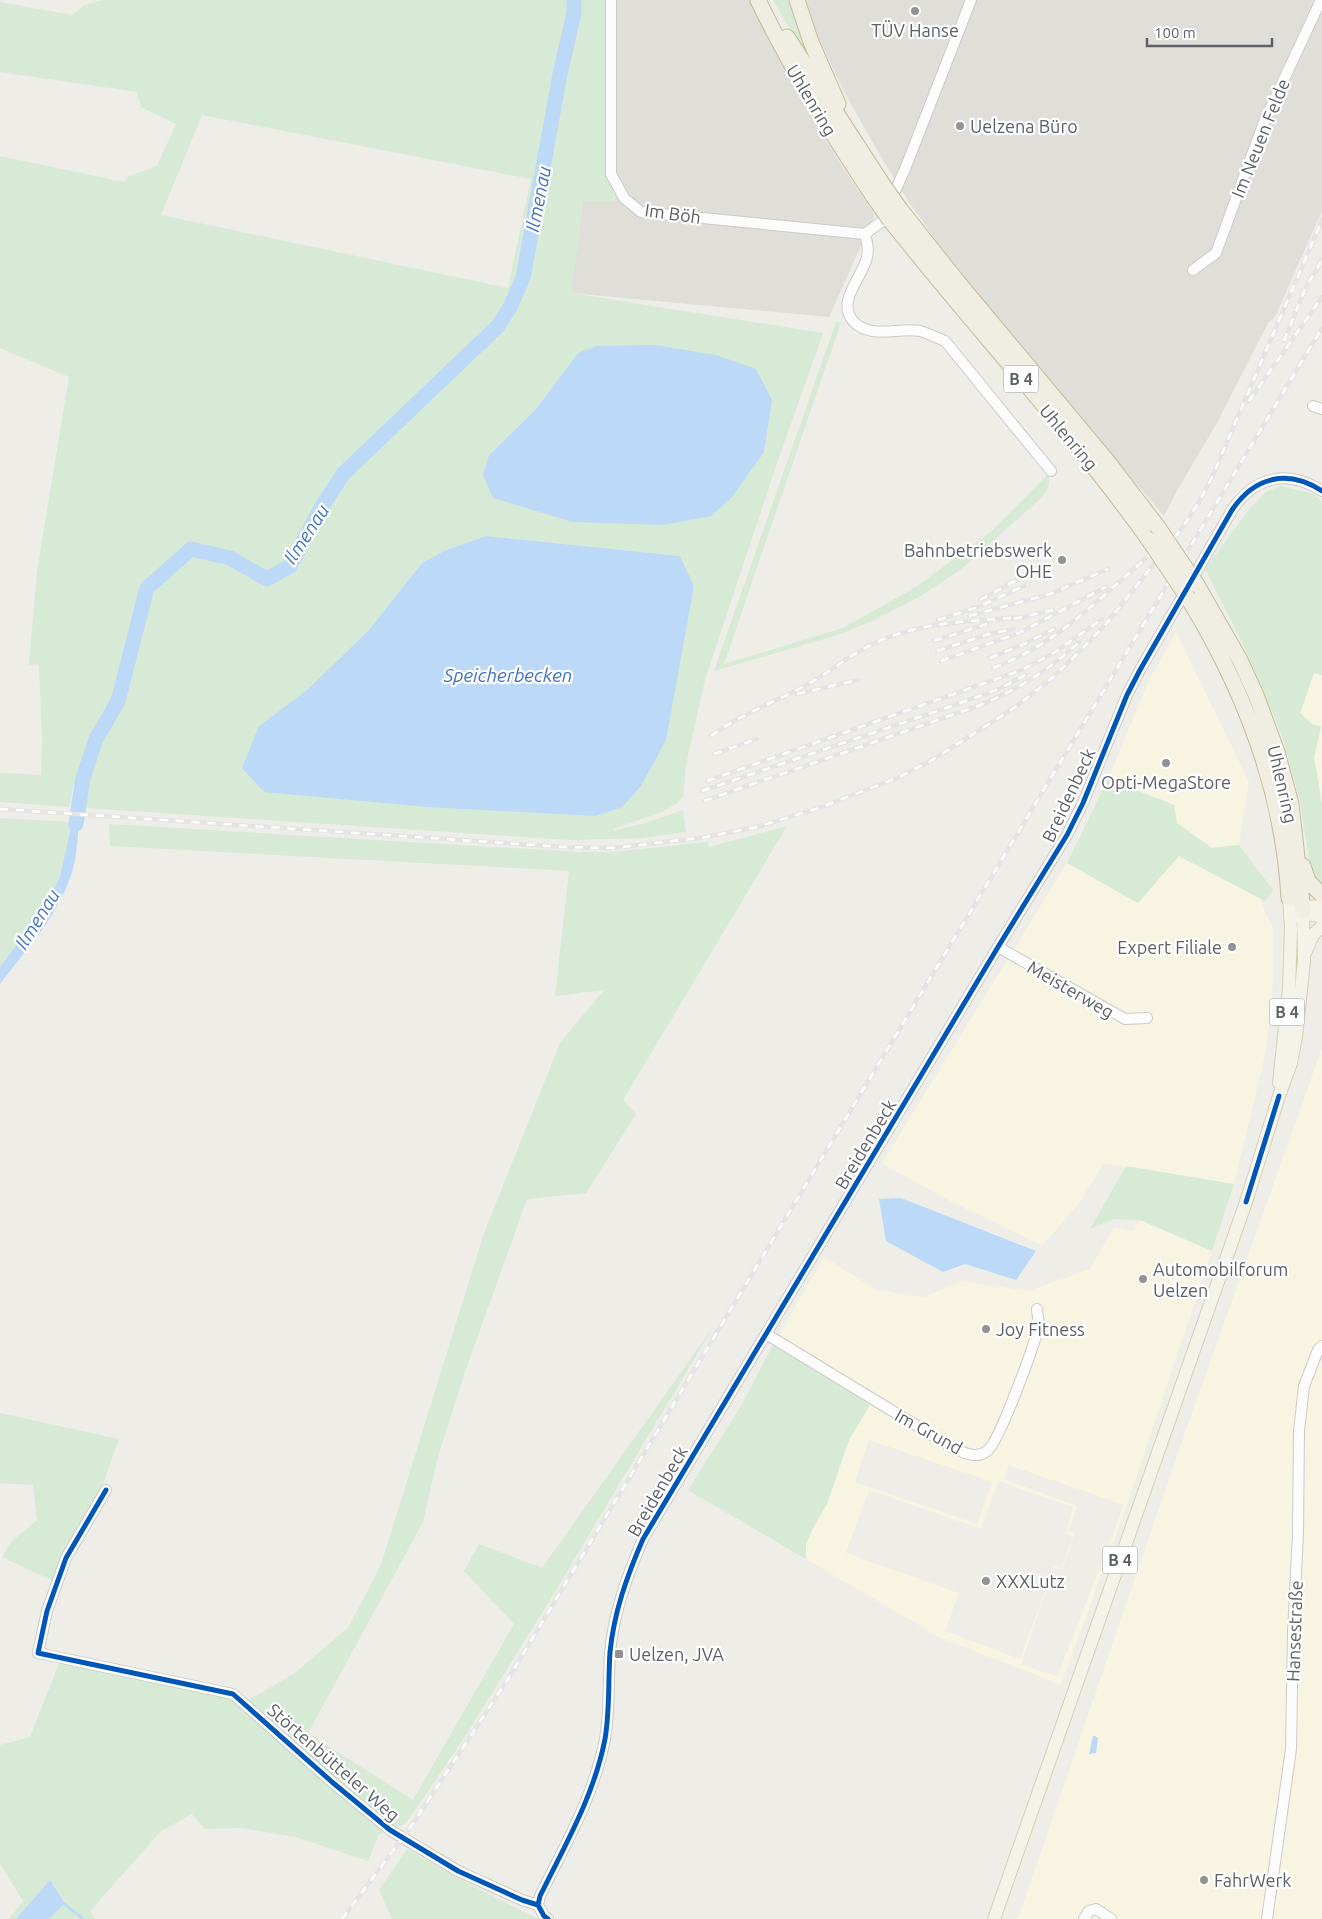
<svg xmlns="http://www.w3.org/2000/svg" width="1322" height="1919" font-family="Ubuntu,sans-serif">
<rect width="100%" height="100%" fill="#eeede8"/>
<!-- commercial -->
<path fill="#f7f4e1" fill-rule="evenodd" d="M1176,632L1249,782L1239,845L1212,848L1176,823L1174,805L1108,779L1149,680Z
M1314,673L1322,675V805L1314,757L1321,727L1312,724L1300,713Z
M1178,856L1261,898L1264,910L1274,929L1272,1010L1262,1069L1234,1184L1104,1163L1078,1205L1042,1246L940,1196L882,1163L1067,863L1138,903Z
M1322,1048V1919H1018L1182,1441Z
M1140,1220L1212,1251L1127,1505L1061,1685L939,1637L806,1559V1544L812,1530L827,1504L849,1440L870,1405L773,1345L824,1257L877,1290L924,1297L963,1281L1028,1291L1090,1269L1114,1227L1133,1231ZM869,1440L992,1482L977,1524L855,1482ZM1009,1465L1124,1505L1057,1677L1021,1664L1054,1568L1062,1570L1075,1533L1069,1530L1077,1506L1004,1479ZM998,1481L1073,1507L1065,1534L1073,1537L1068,1550L1061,1569L1054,1566L1020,1659L945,1631L959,1593L846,1553L869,1490L981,1529Z"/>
<!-- industrial -->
<path fill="#dfded9" d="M614,0H750L788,75L816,124L849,177L875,215L829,317L571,293L583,201H615L613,177Z
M806,0H1322V211L1275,317L1268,323L1218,421L1178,489L1164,516L1033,364L961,276L909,202L881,157L847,97L819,39Z"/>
<!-- green -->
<path fill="#d6ead5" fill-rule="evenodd" d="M102,0H608L609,164L615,202L583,201L571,293L823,333L775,469L705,680L686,764L683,797L675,805L659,813L615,828L614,831L645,823L683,810L686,832L643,838L569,840L86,808L89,785H73L70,807L0,802V773L41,775L42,742L39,664L29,665L37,571L69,377L0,348V156L124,182L127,177L157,166L176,124L141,107L137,92L0,72V2L72,15L83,6ZM202,115L531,179L508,288L161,215ZM596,346L483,475L489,455L536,409L578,353ZM486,536L680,556L694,586L686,626L259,726L307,690L369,630L422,563L444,551Z
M773,0H788L816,74Z
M836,322H841L724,664L843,628L916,587L992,531L1048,474C1052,485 1046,491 1039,500L960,570L919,597L878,618L841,634L714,671Z
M1280,486L1314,494L1322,502V675L1314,673L1300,713L1312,724L1321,727L1314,757L1322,805V887L1311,874L1300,801L1282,736L1260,682L1239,636L1205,569L1250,508L1266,492Z
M1108,779L1174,805L1177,823L1212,848L1239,845L1273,890L1265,901L1179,856L1138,903L1067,863Z
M0,818L72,822L60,877L44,908L0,967Z
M109,824L578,852H613L708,842L709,847L787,826L623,1100L636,1114L586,1193L527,1199L466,1369L438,1456L423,1522L308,1733L413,1800L514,1624L464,1571L479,1544L542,1568L714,1326L547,1605L459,1746L406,1823L379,1834L368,1861L296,1837L242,1828L204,1829L192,1814L161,1831L90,1911L95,1919H77L76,1917L73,1919H49L65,1902L50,1880L16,1919H9L23,1901L0,1864V1745L30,1737L60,1661L230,1697L238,1705L261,1693L295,1673L348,1628L381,1565L484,1233L560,1043L604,990L555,996L569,871L110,846Z
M1126,1166L1234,1184L1212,1251L1140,1220L1114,1219L1090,1229Z
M773,1345L870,1405L849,1440L827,1504L812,1530L806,1544V1559L688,1490L741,1406Z
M0,1413L119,1439L101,1489L53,1581L2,1557L11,1542L37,1520L33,1485L0,1483Z
M407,1849L456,1877L538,1919H392L379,1890Z"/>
<!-- water -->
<path fill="#bcd9f8" d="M656,345L716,355L756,369L772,400L764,452L732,497L711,516L663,525L573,522L493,498L483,475L489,455L536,409L578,353L596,346Z
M486,536L680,556L694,586L666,740L641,786L622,807L596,816L427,807L264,792L242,768L259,726L307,690L369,630L422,563L444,551Z
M80,802C78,826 79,854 70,878C56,918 25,951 0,984V967L44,908L60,877L72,822Z
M901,1198L1036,1251L1016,1280L965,1264L943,1272L886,1241L879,1199Z
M1093,1736H1095L1098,1738L1096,1753L1089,1754Z
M50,1880L65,1903L49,1919H16Z"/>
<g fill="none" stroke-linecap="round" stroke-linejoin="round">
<!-- stream -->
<path stroke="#bcd9f8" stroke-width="2.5" d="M63,1903L83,1919"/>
<!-- river -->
<path stroke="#bcd9f8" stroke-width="15" d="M76,824L83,778L96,739L118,701L147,588L191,549L230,558L267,579L290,566L321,508L343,474L498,326L510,307L523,278L560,74L574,13V0"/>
<!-- minor casing -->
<g stroke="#cbcbca" stroke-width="12">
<path id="minor" d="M611,0V174L624,198L641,212L865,234
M971,0L905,169L881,222L865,234C867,241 869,249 867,257C863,277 836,301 853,321C870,340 898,327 920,331C928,333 937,338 945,341L1051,471
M1193,270L1216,253L1264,122L1321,0
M1313,406L1322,409
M998,947L1125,1019L1147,1018
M766,1334L955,1449C965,1453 977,1459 987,1451C999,1443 1034,1346 1038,1328C1040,1322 1037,1315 1037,1309
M106,1490L66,1558L47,1611L38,1653L233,1694L332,1782L390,1830L458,1871L522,1900L538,1905L544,1916L548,1919
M538,1905L540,1896C565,1845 594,1796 605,1739C610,1711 608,1680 610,1652C614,1612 627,1576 643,1539L998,947L1067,835L1083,803L1127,695L1140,670L1232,510C1255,476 1288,469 1322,491
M1084,1919L1089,1911L1096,1909L1111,1919
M1267,1919L1291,1749L1293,1631L1298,1534L1299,1431L1304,1386L1318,1350L1322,1346"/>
</g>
<!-- major casing -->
<g stroke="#d6d0b5" stroke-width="14">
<path id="major" d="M1299,909L1308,914L1322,917
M1298,916L1309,907L1322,906
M1306,951L1313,935L1322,926
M1279,1083L1289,989L1291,928L1289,898
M994,1919L1246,1202L1279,1096L1291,1063L1296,1037L1304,961L1303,911"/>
</g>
<!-- highway casing -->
<g stroke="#c6bc94" stroke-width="17">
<path id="highway" d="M758,0C791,69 831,132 873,196
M797,0L811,42L838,104
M787,37L883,185
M900,209L957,281L1108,462L1157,526
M890,220C975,328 1069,428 1149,540
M1197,585L1240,660L1256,695L1277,752L1291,804L1303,911
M1188,598C1244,689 1283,791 1289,898
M1303,866L1308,881L1322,895"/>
</g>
<!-- minor -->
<use href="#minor" stroke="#fcfcfc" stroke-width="10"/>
<!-- major -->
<use href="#major" stroke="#f3f3e9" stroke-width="12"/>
<!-- highway -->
<use href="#highway" stroke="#f0eee2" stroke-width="15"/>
<!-- rail casing -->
<g stroke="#e4e4e4" stroke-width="4.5">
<path id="rail" d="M1284,341L1305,289L1322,260
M1249,401L1322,297
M980,600L1024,576
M969,616L1050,594L1108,569
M1014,619L1053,610
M938,620L978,607L1028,584
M934,641L987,624
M937,651L989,634L1014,629
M990,658L1024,644L1054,629
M941,661L1019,633L1106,587
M993,668C1045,648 1078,619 1119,582C1136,567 1154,552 1169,535
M797,694L858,680
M711,736C741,714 776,702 808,684C830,672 850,655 873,644C920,621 970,622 1021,617
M714,754L757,739
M707,781L1022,670L1055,652L1102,619
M702,791L949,707L999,689L1025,675
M704,801L978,706C1015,691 1050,670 1079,642
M0,809L564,847L615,848L706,837L757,827L819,808L897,778L929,762L1014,708L1051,679L1075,656L1107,623L1182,528L1198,504L1212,477L1322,220
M342,1919L410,1828L508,1679L1322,328"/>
</g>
<!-- rail -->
<use href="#rail" stroke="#fff" stroke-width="2.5" stroke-dasharray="8" stroke-linecap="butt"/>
<!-- highway-bridge casing -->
<g stroke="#c6bc94" stroke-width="17" stroke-linecap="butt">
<path id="highway-bridge" d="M883,185L900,209
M873,196L890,220
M1157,526L1197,585
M1149,540L1188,598"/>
</g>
<!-- highway-bridge -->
<use href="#highway-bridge" stroke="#f0eee2" stroke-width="15"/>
<!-- cycleway casing -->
<g stroke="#fff" stroke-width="8">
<path id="cycleway" d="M1246,1202L1279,1096
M106,1490L66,1558L47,1611L38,1653L233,1694L332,1782L390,1830L458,1871L522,1900L538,1905L544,1916L548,1919
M538,1905L540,1896C565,1845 594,1796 605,1739C610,1711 608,1680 610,1652C614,1612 627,1576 643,1539L998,947L1067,835L1083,803L1127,695L1140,670L1232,510C1255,476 1288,469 1322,491"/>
</g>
<!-- cycleway -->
<use href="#cycleway" stroke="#0057b8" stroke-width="5"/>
</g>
<!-- markers -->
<g fill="#909294" stroke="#fff" stroke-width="2">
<circle cx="915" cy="11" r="5"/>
<circle cx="960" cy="126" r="5"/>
<circle cx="1062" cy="560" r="5"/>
<circle cx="1166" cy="763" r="5"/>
<circle cx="1232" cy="947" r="5"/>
<circle cx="1143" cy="1279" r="5"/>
<circle cx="986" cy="1329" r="5"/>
<circle cx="986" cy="1581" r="5"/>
<rect x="614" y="1649" width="10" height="10" rx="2.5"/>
<circle cx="1204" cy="1880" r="5"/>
</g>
<g text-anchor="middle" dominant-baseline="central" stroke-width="4.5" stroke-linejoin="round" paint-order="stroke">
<!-- shield labels -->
<g fill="#fff" stroke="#8e9095" stroke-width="1">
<rect x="1003.5" y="365.5" width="35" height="27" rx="4"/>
<rect x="1269.5" y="998.5" width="35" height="27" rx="4"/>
<rect x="1102.5" y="1546.5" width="35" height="27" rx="4"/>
</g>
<g font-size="16" font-weight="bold" fill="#5d6167">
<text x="1021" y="379">B 4</text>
<text x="1287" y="1012">B 4</text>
<text x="1120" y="1560">B 4</text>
</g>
<!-- poi labels -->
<g font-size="18" fill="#5d6167" stroke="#fff" text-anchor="start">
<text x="915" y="30" text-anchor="middle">TÜV Hanse</text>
<text x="970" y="126">Uelzena Büro</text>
<text x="1052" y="550" text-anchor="end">Bahnbetriebswerk<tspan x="1052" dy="21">OHE</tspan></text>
<text x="1166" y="782" text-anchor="middle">Opti-MegaStore</text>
<text x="1222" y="947" text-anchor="end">Expert Filiale</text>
<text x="1153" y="1269">Automobilforum<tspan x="1153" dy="21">Uelzen</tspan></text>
<text x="996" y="1329">Joy Fitness</text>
<text x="996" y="1581">XXXLutz</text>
<text x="629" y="1654">Uelzen, JVA</text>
<text x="1214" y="1880">FahrWerk</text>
</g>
<!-- street labels -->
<g font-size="18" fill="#5d6167" stroke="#fff">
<text transform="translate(812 100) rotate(59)">Uhlenring</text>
<text transform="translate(1260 138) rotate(-68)">Im Neuen Felde</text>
<text transform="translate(673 213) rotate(8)">Im Böh</text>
<text transform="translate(1069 437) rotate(50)">Uhlenring</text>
<text transform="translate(1283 784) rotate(77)">Uhlenring</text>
<text transform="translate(1068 795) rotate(-65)">Breidenbeck</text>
<text transform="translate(1071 989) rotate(30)">Meisterweg</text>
<text transform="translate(865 1144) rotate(-59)">Breidenbeck</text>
<text transform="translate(929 1431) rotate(29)">Im Grund</text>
<text transform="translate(657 1491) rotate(-60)">Breidenbeck</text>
<text transform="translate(1294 1631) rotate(-88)">Hansestraße</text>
<text transform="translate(334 1762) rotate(41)">Störtenbütteler Weg</text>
</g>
<!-- water labels -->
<g font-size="19" font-style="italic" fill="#4173bf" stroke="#fff">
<text transform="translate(538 199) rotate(-79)">Ilmenau</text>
<text transform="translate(306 534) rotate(-57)">Ilmenau</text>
<text x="508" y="675">Speicherbecken</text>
<text transform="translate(37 919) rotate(-58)">Ilmenau</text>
</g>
</g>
<!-- scale -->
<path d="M1147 38v8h125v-8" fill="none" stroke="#5d6167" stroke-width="2.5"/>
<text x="1154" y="38" font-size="15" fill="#5d6167" stroke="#ffffff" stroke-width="4" paint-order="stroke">100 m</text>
</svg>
